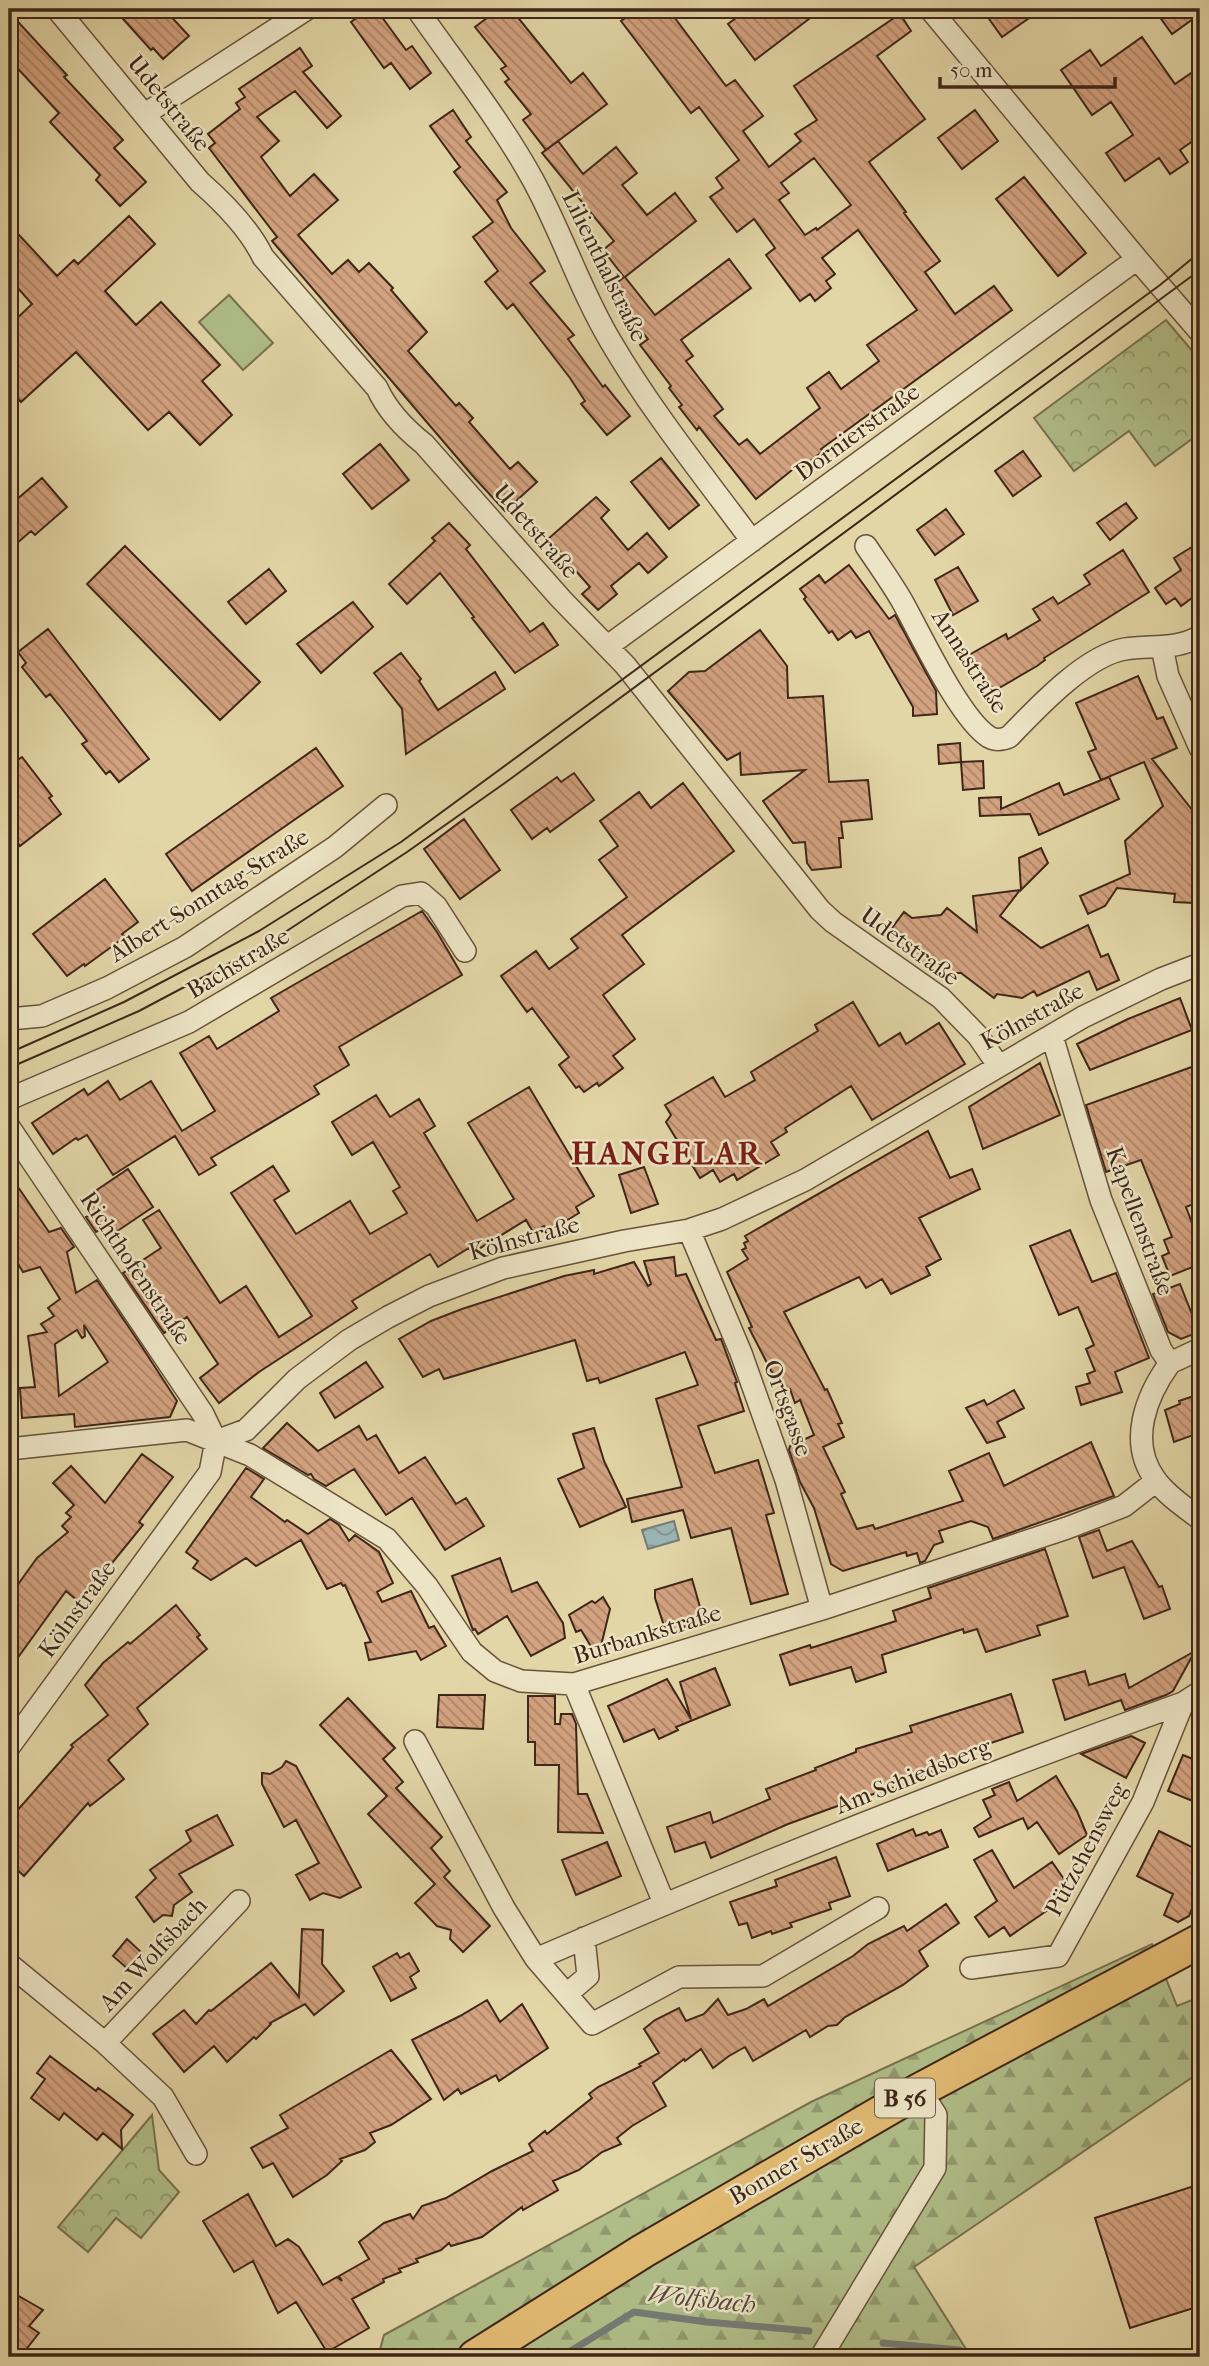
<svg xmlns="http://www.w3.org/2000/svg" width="1209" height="2366" font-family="'IM FELL French Canon',serif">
<defs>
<pattern id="forest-firs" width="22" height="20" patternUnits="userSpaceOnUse" patternTransform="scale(1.75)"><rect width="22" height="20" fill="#b0be89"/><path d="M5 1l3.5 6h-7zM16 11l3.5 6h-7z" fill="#919a6f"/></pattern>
<pattern id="park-crowns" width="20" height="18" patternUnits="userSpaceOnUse" patternTransform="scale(1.75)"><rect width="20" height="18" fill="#b0be89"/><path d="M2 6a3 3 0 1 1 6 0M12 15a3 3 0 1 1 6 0" fill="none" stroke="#919a6f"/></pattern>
<pattern id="water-waves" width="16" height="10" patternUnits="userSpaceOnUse" patternTransform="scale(1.75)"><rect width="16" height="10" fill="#9bb5b4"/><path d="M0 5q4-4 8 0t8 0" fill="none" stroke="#809391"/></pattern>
<pattern id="building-back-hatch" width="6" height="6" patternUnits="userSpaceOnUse" patternTransform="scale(1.75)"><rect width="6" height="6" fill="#d3a280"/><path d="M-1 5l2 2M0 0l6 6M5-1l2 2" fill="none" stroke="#ad8468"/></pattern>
</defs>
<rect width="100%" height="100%" fill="#e2d5a6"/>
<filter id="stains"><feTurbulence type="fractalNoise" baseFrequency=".00286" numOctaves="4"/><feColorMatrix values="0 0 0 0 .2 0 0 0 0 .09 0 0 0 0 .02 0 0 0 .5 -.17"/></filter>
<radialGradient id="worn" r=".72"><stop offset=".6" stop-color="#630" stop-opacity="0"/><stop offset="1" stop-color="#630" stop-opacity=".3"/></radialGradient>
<!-- forest -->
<path fill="url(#forest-firs)" stroke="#787250" stroke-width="2" d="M1152,1944L1177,2006L1200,1997V2072L914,2267L971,2357H378L384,2335L811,2102Z"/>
<!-- park -->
<path fill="url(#park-crowns)" stroke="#787250" stroke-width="2" d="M1166,320L1200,360V433L1155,466L1129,431L1074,471L1034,418Z
M152,2115L159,2170L179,2192L141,2238L116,2218L88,2252L58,2227Z"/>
<!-- garden -->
<path fill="#b0be89" stroke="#787250" stroke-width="2" d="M229,295L273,343L243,370L199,322Z"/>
<!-- water -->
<path fill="url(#water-waves)" stroke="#767c76" stroke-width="2" d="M674,1521L679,1540L648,1549L642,1530Z"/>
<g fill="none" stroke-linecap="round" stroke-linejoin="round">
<!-- stream -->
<path stroke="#767c76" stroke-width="7" d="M883,2343L959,2350L962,2357
M561,2357L634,2312L707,2322L809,2331"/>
</g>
<!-- building -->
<path fill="url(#building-back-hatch)" stroke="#3f2618" stroke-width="2" fill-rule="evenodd" d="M114,9H164L189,36L163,59L153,48L151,50Z
M369,9H376L406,50L412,46L431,73L410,89L391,63L384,68L351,22Z
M499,9H511L571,83L583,73L607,104L546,150L523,120L531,114L505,82L509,79L501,69L506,66L475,27Z
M638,9H668L726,86L735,80L763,116L743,131L769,167L801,141L795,134L817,120L794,86L900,14L911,31L877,56L925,119L869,162L906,212L904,213L940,261L925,272L955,314L994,286L1012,310L821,449L823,451L800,469L797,466L756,499L699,427L697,430L679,407L682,405L669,388L671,386L640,345L648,339L608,290L624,277L603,250L614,241L542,153L558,141L583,174L616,147L637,173L622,185L647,215L675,193L696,221L625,277L655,315L729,259L751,288L681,340L693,356L686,361L723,409L714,416L739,445L747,439L760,454L820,408L807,388L829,372L841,389L879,361L867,345L917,310L858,230L822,258L835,274L826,281L831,288L815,301L810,294L800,301L766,255L775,248L754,219L737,232L710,197L723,188L716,178L739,160L699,107L691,113L621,21ZM814,158L851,205L817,230L816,228L805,235L779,200L789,193L781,183Z
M748,9H822L755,60L728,24Z
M982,9H1042L1002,37Z
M1154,9H1200V14L1172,34Z
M9,12L67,75L64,77L123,140L114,148L146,182L120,206L96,180L100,175L50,122L59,113L9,59Z
M1142,37L1175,84L1200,67V136L1180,150L1188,162L1170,174L1159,158L1125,181L1106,153L1133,135L1111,102L1092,115L1061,70L1090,50L1101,66Z
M300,48L312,66L303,72L341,116L327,128L295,91L257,117L279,141L261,157L290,196L314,174L338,200L298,235L332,274L348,260L359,272L369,263L393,288L391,290L427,332L408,351L456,406L459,403L473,418L469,422L510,469L518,462L537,482L505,511L472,475L272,241L277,237L209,148L215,143L208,134L240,109L236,103L245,97L239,89Z
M453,110L471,137L466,141L507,192L497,200L511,228L545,271L530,283L574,335L568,339L603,387L605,385L630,416L607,435L581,404L585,401L570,378L513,304L507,309L485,282L498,271L473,237L493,222L454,172L460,167L430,126Z
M975,110L998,141L962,169L938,138Z
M1024,177L1086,253L1058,276L996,199Z
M129,216L155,244L105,291L136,325L161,302L220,365L202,381L232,415L200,445L169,412L148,430L76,352L21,402L9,389V326L32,304L9,278V224L57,276L74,260L78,264Z
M380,444L409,480L372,509L343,474Z
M1023,451L1041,476L1013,496L995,471Z
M661,458L699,505L669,529L631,482Z
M42,478L67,507L35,535L31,531L9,550V506Z
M596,497L609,510L601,518L628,550L647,533L667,557L648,573L639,563L611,586L617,594L598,610L582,594L590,587L548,539Z
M1126,503L1137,518L1110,540L1097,523Z
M946,509L964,534L935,555L917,530Z
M449,523L470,545L466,549L530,632L543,623L558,645L515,673L472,618L474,617L440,573L407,604L389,584L435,541L432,538Z
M1200,542V602L1196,595L1181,606L1175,598L1166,604L1155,588L1181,570L1174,558Z
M125,546L260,682L220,720L87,584Z
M1123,550L1149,592L1044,658L1045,660L1037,666L994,691L988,681L986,683L969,655L1006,634L1008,639L1040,620L1033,609L1053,597L1058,604L1090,584L1084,575Z
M849,565L889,619L895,615L936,691L937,714L913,716V707L869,631L856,638L851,631L838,640L832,631L829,633L804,599L806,597L800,589L819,575L825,583Z
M958,567L978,601L953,615L935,580Z
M269,569L286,591L246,624L228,602Z
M353,602L373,627L321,673L297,644Z
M48,629L149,759L119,782L110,771L106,774L82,744L87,741L59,705L50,694L46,697L22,667L26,663L18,652Z
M760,630L787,666L788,698L823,696L829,782L868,780L872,819L841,822L843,838H839L841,867L812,870L807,863L805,842L793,843L763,801L805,770L741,775L740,753L727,760L668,691L689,672L705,671Z
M401,653L421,679L419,681L438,710L495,672L505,689L406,754L402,709L374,673Z
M1138,676L1157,719L1163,717L1177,748L1152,759L1193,811L1200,808V897L1194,896V903L1174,902L1175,894L1117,888L1105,906L1088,914L1080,896L1130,874L1125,841L1163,806L1144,762L1101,780L1088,752L1096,749L1076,703Z
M960,743L961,762L983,761L984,788L963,790L961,762L939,764L938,745Z
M9,746L19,759L22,757L52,796L49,798L61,814L20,846L9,831Z
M316,748L343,786L192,891L166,854Z
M574,773L594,800L550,832L547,828L532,839L511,810L557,777L561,782Z
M1109,777L1119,799L1039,835L1030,814L980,816L979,798L1001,797V809L1059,783L1064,795Z
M683,783L734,851L622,935L644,964L603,995L635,1039L613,1056L623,1068L599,1086L597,1083L584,1092L579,1086L576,1088L559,1065L569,1057L532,1008L527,1012L501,976L536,951L549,969L578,948L571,939L627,897L599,860L618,846L600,821L639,792L651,808Z
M464,819L500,870L460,899L424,849Z
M1041,848L1048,863L1021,890L1019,858Z
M105,879L138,922L122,934L125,937L85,966L84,964L67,976L33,934Z
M1020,890L1000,916L1041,948L1088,925L1101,957L1108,954L1119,980L1097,990L1089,971L1037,996L1034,991L1022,998L997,994L994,998L961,973H947L934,965L931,969L886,936L904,912L912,918L941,915L947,908L977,932L973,896Z
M422,911L437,932L462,975L339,1047L349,1065L314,1086L319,1094L211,1158L216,1165L199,1175L175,1136L113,1175L87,1135L78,1140L76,1138L53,1154L32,1123L84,1089L88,1095L108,1081L120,1100L151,1081L182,1131L215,1111L180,1053L209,1036L217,1049L279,1011L271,998Z
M1180,998L1192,1030L1090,1070L1077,1044L1128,1019Z
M853,1002L879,1046L900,1033L906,1044L939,1023L965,1064L872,1120L851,1086L785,1128L787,1132L771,1142L779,1155L737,1180L734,1174L720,1182L713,1170L700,1178L666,1122L671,1115L665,1105L713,1077L725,1097L755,1080L751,1072L818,1031L815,1025Z
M1040,1063L1060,1115L983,1149L969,1107Z
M1200,1064V1201L1186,1207L1200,1244V1264L1170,1276L1162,1256L1169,1253L1164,1240L1172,1237L1141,1160L1106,1172L1086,1105Z
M529,1087L594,1196L576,1207L579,1213L548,1232L544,1226L533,1232L526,1220L472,1253L469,1248L438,1267L430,1254L352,1301L357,1308L259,1372L219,1403L200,1378L218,1364L187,1317L164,1333L123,1273L161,1248L143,1220L159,1210L220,1303L246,1286L279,1337L312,1316L231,1193L273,1166L289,1191L274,1200L296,1234L350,1201L370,1234L407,1213L393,1191L400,1187L373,1142L352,1155L332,1122L376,1095L390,1117L419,1099L435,1126L424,1133L477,1221L514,1199L468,1123Z
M928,1131L950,1178L972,1169L980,1189L919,1218L941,1259L926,1267L930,1275L891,1294L882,1279L866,1288L859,1277L784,1312L825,1390L827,1389L842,1423L838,1424L844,1437L823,1447L845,1492L841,1494L857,1529L873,1525L875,1529L963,1501L949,1471L989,1453L1004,1486L1091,1442L1114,1496L993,1539L988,1527L971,1521L939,1531L943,1542L934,1545L925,1561L920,1563L917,1553L907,1556L906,1552L843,1571L831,1564L814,1508L800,1482L789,1450L790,1446L814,1435L800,1400L795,1403L790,1389L782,1392L749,1328L752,1327L727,1272L748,1259L742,1250L746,1248L744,1243L748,1241L745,1236Z
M644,1167L658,1204L631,1213L619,1175Z
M128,1169L153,1207L116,1232L110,1224L96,1232L86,1217L92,1215L82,1200Z
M9,1174L49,1232L61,1228L74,1247L67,1252L76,1293L97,1280L142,1347L177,1401L170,1417L75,1427L74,1414L22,1418L20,1388L35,1387L28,1336L47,1332L41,1324L54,1316L48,1308L60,1299L40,1267L23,1272L9,1249ZM84,1325L108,1362L59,1396L55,1344L77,1330L82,1338L85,1336Z
M1070,1230L1092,1282L1116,1273L1149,1358L1115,1372L1122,1392L1081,1405L1076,1387L1090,1383L1087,1374L1095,1371L1086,1349L1094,1345L1078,1307L1059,1315L1030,1246Z
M674,1257L676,1276L686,1274L716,1340L721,1339L737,1382L735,1383L744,1411L698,1426L715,1473L758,1460L774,1513L766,1515L788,1594L751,1604L731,1528L691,1538L683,1510L632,1522L627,1499L682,1487L656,1399L698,1385L685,1352L600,1383L598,1378L587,1381L575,1340L444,1379L439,1369L423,1377L399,1339L431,1321L462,1309L564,1276L594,1270V1274L634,1262L648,1286L651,1284L644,1261Z
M1180,1284L1199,1332L1181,1339L1168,1332L1153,1294Z
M366,1362L383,1387L335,1418L320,1393Z
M1014,1390L1024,1408L997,1422L1005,1437L987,1443L966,1408L984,1400L987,1405Z
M1200,1394V1418L1195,1419L1199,1433L1174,1442L1165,1410L1180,1404L1179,1401Z
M287,1423L318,1451L359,1426L367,1440L376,1435L399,1473L425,1457L456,1504L466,1498L484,1526L445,1550L412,1498L386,1515L354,1469L326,1486L314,1479L311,1474L308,1475L263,1448Z
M594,1428L604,1461L626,1507L580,1527L558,1479L584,1468L573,1434Z
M142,1454L173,1477L139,1522L143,1525L108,1568L78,1601L66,1591L9,1670V1597L37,1558L68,1532L62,1526L71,1517L66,1513L74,1505L53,1483L71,1466L105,1503Z
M246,1468L264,1479L251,1497L285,1522L287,1520L308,1534L330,1519L339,1525L349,1541L355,1535L379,1552L393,1583L377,1592L382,1602L411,1591L429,1628L434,1626L446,1646L421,1660L416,1651L369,1660L365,1643L371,1642L345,1585L343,1586L341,1583L327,1589L301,1540L256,1566L246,1558L211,1580L193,1568L198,1561L186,1552Z
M1099,1530L1107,1551L1132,1541L1159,1587L1162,1586L1170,1609L1144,1619L1124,1567L1093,1578L1079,1537Z
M1045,1549L1068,1616L1037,1626L1040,1635L986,1652L977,1629L964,1633L963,1629L882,1655L886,1672L856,1682L851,1667L790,1685L780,1655L810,1645L811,1648L896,1621L893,1611L931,1598L928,1588Z
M500,1558L512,1592L537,1582L563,1623L565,1638L531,1656L507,1616L478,1634L475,1629L473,1630L452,1576Z
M692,1579L704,1621L666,1632L655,1598V1590Z
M603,1597L610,1609L598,1658L581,1630L576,1632L569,1615L592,1601L595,1603Z
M176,1605L200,1635L197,1637L207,1649L137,1708L148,1724L108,1760L124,1779L90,1806L88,1803L24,1876L9,1862V1820L73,1747L71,1745L108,1715L85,1685L103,1663L128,1642L130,1644Z
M1195,1651L1173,1691L1166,1695L1125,1710L1121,1700L1065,1720L1053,1680L1085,1671L1089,1685L1125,1674L1129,1688Z
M715,1668L730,1705L676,1727L678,1730L659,1739L654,1729L624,1742L608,1706L667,1679L691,1719L680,1682Z
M1011,1694L1023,1732L959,1754L961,1762L905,1781L906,1784L854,1800L788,1824L711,1858L705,1842L675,1852L667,1827L710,1812L713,1823L770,1799L766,1789L816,1770L815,1768L856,1752V1749L912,1732L910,1726Z
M439,1695H485L483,1729L437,1727Z
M528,1696H555V1724H560L561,1714H572L576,1724L578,1794H587L603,1833L558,1832L559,1765H535V1742H528Z
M348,1698L395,1748L383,1759L403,1782L396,1788L442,1837L431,1848L450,1871L444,1877L490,1926L463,1952L450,1939L451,1930L437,1926L415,1903L435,1884L368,1814L387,1796L320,1725Z
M1131,1736L1145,1743L1126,1778L1081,1754Z
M1183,1755L1200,1762V1804L1168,1791Z
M286,1761L296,1766L361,1887L340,1898L323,1893L310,1900L296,1875L319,1863L296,1820L284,1827L262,1784V1773L270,1774L282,1767Z
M1056,1776L1077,1811L1087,1835L1059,1854L1037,1822L1028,1829L1023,1818L979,1837L974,1828L991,1817L983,1800L995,1795L992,1789L1009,1782L1017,1801Z
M217,1815L233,1845L179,1874L192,1892L174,1905L172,1916L163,1915L154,1922L136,1897L156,1878L150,1870L191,1841L186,1831Z
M913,1829L916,1836L927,1832L929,1835L941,1830L948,1847L888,1871L877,1844Z
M1159,1831L1200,1851V1888L1189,1916L1178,1922L1164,1915L1173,1894L1137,1876Z
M607,1842L621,1876L576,1895L562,1860Z
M992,1850L1014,1888L1052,1862L1068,1885L1053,1896L1058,1903L1010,1936L1004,1927L989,1937L975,1917L997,1901L974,1860Z
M836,1857L850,1896L829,1903L831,1909L790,1923L792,1927L772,1934L771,1931L752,1938L747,1923L739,1925L730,1902L777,1886L775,1880Z
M946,1904L959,1923L919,1951L928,1966L903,1985L845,2017L837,2025L828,2026L810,2037L806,2030L753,2061L745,2047L729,2056L713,2068L701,2049L685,2061L684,2059L653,2083L666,2106L632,2126L617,2138L621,2144L602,2152L579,2170L553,2181L558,2190L523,2210L522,2207L482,2237L451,2246L449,2243L441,2250L416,2259L418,2262L399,2269L401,2272L383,2279L384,2282L352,2299L369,2328L327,2352L296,2302L278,2313L253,2261L234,2272L203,2221L248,2194L276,2246L288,2239L299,2247L323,2285L337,2277L342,2281L339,2276L369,2259L359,2242L384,2223L410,2214L413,2219L422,2206L446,2198L492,2171L533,2151L529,2144L545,2131L547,2134L592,2098L589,2094L598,2087L641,2066L639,2064L659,2053L644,2029L655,2020L679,2008L686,2021L704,2014L718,1999L728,2015L746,2009L764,1999L768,2006L853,1956L868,1944L904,1926L907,1931Z
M302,1929L323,1930L322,1964L344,1991L314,2015L305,2004L270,2023L271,2024L256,2039L254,2037L227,2062L214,2046L184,2072L153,2034L184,2010L196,2024L209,2010L211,2011L271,1963L299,1997Z
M127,1939L142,1953L128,1969L113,1956Z
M397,1953L400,1958L409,1953L419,1971L410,1977L416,1988L391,2001L373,1967Z
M487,2000L500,2022L522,2004L548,2048L499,2081L496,2075L461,2094L458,2089L444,2100L412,2040L460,2016Z
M391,2050L431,2099L391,2125L370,2133L375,2142L365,2150L340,2159L342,2161L327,2175L293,2197L273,2163L263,2168L251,2148L288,2128L280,2115Z
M50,2056L96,2091L98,2088L108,2095L133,2115L121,2130L122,2149L103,2133L97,2140L64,2113L59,2120L31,2098L45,2079L37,2073Z
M1200,2184V2306L1130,2328L1095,2218Z
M17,2295L43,2310L29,2326L39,2333L20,2357H9V2305Z"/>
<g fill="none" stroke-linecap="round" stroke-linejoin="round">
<!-- street casing -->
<g stroke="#68523c" stroke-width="24">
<path id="street" d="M57,9L200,182C224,203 249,228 263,257L377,388C387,410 405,429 424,444L561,599L625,665L820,910L833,922L941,998L978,1036L998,1065
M417,9C456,65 500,120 533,180C562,233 580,290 611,342C652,412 704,476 752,541
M930,9L1137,259L1200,332
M145,114L307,9
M866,546C878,564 891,582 902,601C920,633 960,719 989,737C996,741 1002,740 1009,737C1036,709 1086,655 1125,649C1150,645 1178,650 1200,636
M608,646L1137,259
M1162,647L1168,676L1200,748
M9,1019L42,1016L107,988L185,947L335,847L386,805
M1052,1036L1101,1200L1161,1350L1170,1363
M9,1099L189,1022L402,896L421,893L436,906L465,951
M9,1127L203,1414L216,1441
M689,1230L741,1353L786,1480L822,1609
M1170,1363C1146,1396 1128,1442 1155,1479C1166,1495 1185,1507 1200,1519
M1170,1363L1200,1349
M216,1441L246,1430L297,1379L349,1340L388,1317L429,1296L503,1268L624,1241L689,1230L722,1219L805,1180L1083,1017L1161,979L1200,964
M9,1449L187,1430L250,1455L387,1539L427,1586L472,1652L495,1671L521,1681L574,1684L822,1609L1067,1528L1124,1506L1156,1481
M574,1684L664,1903
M415,1741L504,1908L536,1959C749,1867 965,1781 1183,1703
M9,1747L210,1472L216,1441
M536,1959L592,2024L679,1977L763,1976L878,1908
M9,1964L105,2043L163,2097L196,2154
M971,1968L1058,1956L1143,1802L1183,1703L1200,1692
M567,1994L588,1976L584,1938
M105,2043L239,1901
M821,2357L935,2168L936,2115L920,2090"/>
</g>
<!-- primary casing -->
<g stroke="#3f2618" stroke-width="37">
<path id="primary" d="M475,2357L643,2251L920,2090L1200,1941"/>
</g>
<!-- street -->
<use href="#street" stroke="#ece4c5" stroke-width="21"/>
<!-- primary -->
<use href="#primary" stroke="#e1ba73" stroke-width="33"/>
<!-- tram -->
<path stroke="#3f2618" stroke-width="2" d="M9,1053L124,1002L259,931L401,842L1160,285L1200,252
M9,1068L139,1011L273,940L407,852L509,780L1200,270"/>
</g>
<g text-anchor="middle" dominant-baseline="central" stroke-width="5" stroke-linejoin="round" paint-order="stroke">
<!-- shield labels -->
<rect fill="#ece4c5" stroke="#735f4c" stroke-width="2" x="875" y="2078.5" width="60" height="39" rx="5"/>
<g font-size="23" font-weight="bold" fill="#3f2618">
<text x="905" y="2098">B 56</text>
</g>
<!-- street labels -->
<g font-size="24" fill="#3f2618" stroke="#ece4c5">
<text transform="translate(169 103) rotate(51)">Udetstraße</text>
<text transform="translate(605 266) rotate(64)">Lilienthalstraße</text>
<text transform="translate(857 432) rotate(-36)">Dornierstraße</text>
<text transform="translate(536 531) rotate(49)">Udetstraße</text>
<text transform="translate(970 661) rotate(57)">Annastraße</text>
<text transform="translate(209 895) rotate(-32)">Albert-Sonntag-Straße</text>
<text transform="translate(910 946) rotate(36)">Udetstraße</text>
<text transform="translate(238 963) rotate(-31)">Bachstraße</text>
<text transform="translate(1032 1016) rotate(-29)">Kölnstraße</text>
<text transform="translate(1140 1221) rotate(70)">Kapellenstraße</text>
<text transform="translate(524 1238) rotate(-15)">Kölnstraße</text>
<text transform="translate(136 1268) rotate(56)">Richthofenstraße</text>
<text transform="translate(788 1408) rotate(70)">Ortsgasse</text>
<text transform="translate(77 1609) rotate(-54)">Kölnstraße</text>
<text transform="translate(647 1634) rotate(-17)">Burbankstraße</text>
<text transform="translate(913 1776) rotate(-22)">Am Schiedsberg</text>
<text transform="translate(1086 1849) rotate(-62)">Pützchensweg</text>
<text transform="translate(153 1954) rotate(-47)">Am Wolfsbach</text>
<text transform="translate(796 2161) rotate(-30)">Bonner Straße</text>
</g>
<!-- water labels -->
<g font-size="26" font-style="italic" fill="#564a3f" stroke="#ece4c5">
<text transform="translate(702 2299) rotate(6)">Wolfsbach</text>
</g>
<!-- district labels -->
<g font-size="32" font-weight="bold" letter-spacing="2" fill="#7a1f14" stroke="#ece4c5">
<text x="667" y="1153">HANGELAR</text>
</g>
</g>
<!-- margin -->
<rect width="1209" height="2366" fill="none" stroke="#e2d5a6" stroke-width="35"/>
<rect x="10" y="10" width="1188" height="2345" fill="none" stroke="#3f2618" stroke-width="3.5"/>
<rect x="18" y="18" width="1174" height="2331" fill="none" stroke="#3f2618" stroke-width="2"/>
<!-- scale -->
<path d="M940 77v10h175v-10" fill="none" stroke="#3f2618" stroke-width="3.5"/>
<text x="950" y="77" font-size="21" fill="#3f2618" stroke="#ece4c5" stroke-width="5" paint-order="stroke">50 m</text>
<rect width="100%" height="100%" filter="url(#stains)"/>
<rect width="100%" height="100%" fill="url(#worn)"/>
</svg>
